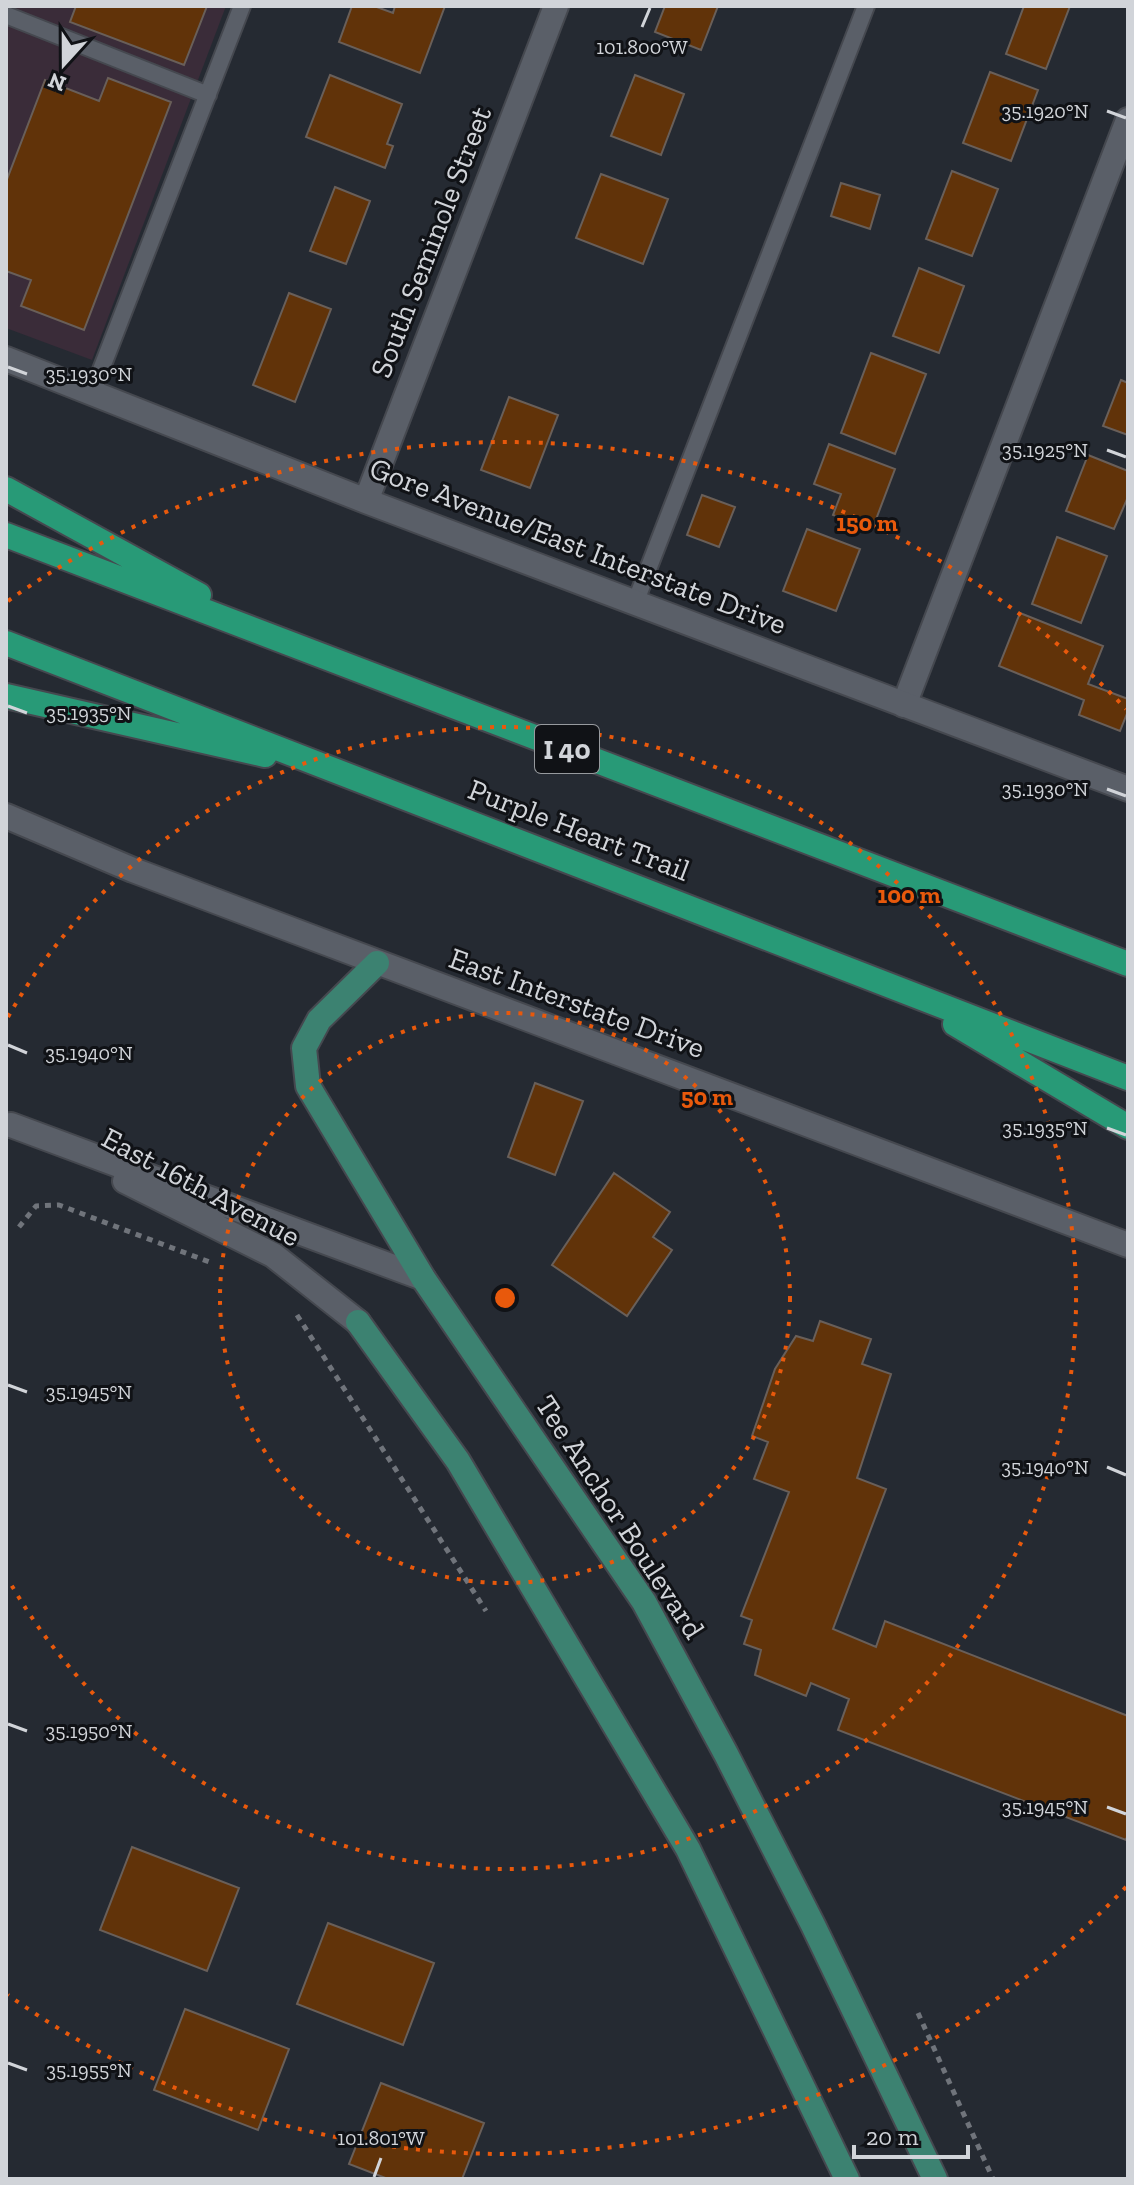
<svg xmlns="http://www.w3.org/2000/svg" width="1134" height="2185" font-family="'Zilla Slab',serif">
<rect width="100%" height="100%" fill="#252a32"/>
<!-- commercial -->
<path fill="#3a2c39" d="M6,6H226L92,360L6,328Z"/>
<!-- building -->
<path fill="#613309" stroke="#695f59" stroke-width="2" d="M76,6H207L184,65L70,22Z
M352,6H374L393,13L395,6H445L420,73L339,42Z
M665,6H718L701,50L655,32Z
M1024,6H1070L1046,69L1006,54Z
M990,72L1038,90L1011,161L963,143Z
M330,75L402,104L387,144L393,146L385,168L306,137Z
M635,75L684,94L661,155L611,136Z
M108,78L171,102L84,330L21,306L31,280L6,271V182L45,80L99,101Z
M952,171L998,189L972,256L926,239Z
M601,174L668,199L643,264L576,238Z
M841,183L880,195L870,229L831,216Z
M335,187L370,201L346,264L310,251Z
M919,268L964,286L939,353L893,336Z
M289,293L331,309L295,402L253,385Z
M871,353L926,374L895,454L841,433Z
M1121,380L1128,383V435L1103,426Z
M509,397L558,415L530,488L481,470Z
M829,444L895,469L872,530L833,515L841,494L814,484Z
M1088,455L1128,471V497L1114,529L1066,511Z
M702,495L735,507L719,547L687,535Z
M807,529L860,549L836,611L783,591Z
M1057,537L1107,556L1081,623L1032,604Z
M1020,613L1103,646L1088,684L1128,699V711L1120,731L1079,715L1084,700L999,666Z
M535,1083L583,1101L555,1175L508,1157Z
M614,1173L670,1212L653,1237L672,1250L627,1316L552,1265Z
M820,1321L871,1339L862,1364L891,1374L857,1478L886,1489L833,1629L876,1647L885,1621L1128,1716V1834L1126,1840L838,1730L849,1699L811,1683L806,1696L755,1675L761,1650L744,1644L752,1620L741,1616L789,1492L754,1479L768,1442L752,1436L775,1369L796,1336L813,1341Z
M132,1847L239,1888L207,1971L100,1930Z
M328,1923L434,1963L403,2045L297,2004Z
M185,2009L289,2049L258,2130L154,2090Z
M381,2083L484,2123L462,2179H388L349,2164Z"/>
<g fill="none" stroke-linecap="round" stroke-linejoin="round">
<!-- lane casing -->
<g stroke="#45484f" stroke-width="20">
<path id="lane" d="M6,15L208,95
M92,393L242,6
M635,603L866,6"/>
</g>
<!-- street casing -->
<g stroke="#45484f" stroke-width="28">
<path id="street" d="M904,705L1128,120"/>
</g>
<!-- secondary casing -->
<g stroke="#45484f" stroke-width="28">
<path id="secondary" d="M6,359L366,501L1128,789
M366,501L556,6
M6,816L133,870L1128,1245
M11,1125L423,1278
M125,1181L273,1255L358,1322"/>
</g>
<!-- primary casing -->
<g stroke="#45484f" stroke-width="28">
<path id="primary" d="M377,963L319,1020L304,1048L308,1086L423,1278L644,1602L726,1754L813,1925L935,2179
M358,1322L458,1461L688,1849L847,2179"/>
</g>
<!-- highway casing -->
<g stroke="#45484f" stroke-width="28">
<path id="highway" d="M6,489L199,595
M6,535L1128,964
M6,643L1128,1078
M6,696L265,755
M955,1024L1128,1127"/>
</g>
<!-- path -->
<path stroke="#70747b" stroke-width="5" stroke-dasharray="6 6" stroke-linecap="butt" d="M19,1227L36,1206L59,1205L212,1263
M297,1315L486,1611
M918,2013L993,2179"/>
<!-- lane -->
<use href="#lane" stroke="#5a5f68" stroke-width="16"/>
<!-- street -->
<use href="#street" stroke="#5a5f68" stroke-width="24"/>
<!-- secondary -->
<use href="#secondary" stroke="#5a5f68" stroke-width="24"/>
<!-- primary -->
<use href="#primary" stroke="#3c8271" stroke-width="24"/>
<!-- highway -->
<use href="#highway" stroke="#289a77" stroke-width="24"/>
</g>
<!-- ticks -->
<path fill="none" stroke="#d1d4d9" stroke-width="3" d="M642,27L650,8M1107,111L1126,118M8,367L27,374M1107,450L1126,457M8,706L27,713M1107,789L1126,796M8,1045L27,1053M1107,1128L1126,1135M8,1385L27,1392M1107,1467L1126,1475M8,1724L27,1731M1107,1807L1126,1814M8,2063L27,2070M374,2177L381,2158"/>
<!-- distance rings -->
<g fill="none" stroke="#e8590c" stroke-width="4" stroke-dasharray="4 8">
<circle cx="505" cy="1298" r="285"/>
<path d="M8 1017A571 571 0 1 1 8 1579"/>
<path d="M1126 1887A856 856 0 0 1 8 1995M8 601A856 856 0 0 1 1126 709"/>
</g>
<g text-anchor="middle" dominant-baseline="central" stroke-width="6" stroke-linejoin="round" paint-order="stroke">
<!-- shield labels -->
<rect fill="#101216" stroke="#979a9e" stroke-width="2" x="535" y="725" width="64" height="48" rx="6"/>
<g font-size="28" font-weight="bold" fill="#d1d4d9">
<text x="567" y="749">I 40</text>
</g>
<!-- street labels -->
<g font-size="30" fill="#d1d4d9" stroke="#101216">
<text transform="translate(431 242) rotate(-69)">South Seminole Street</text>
<text transform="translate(578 546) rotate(21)">Gore Avenue/East Interstate Drive</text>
<text transform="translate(579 830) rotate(21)">Purple Heart Trail</text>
<text transform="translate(577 1003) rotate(20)">East Interstate Drive</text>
<text transform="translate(201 1187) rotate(28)">East 16th Avenue</text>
<text transform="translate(620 1517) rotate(57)">Tee Anchor Boulevard</text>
</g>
</g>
<g font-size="20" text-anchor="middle" fill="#d1d4d9" stroke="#101216" stroke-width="6" stroke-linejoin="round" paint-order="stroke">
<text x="642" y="54">101.800°W</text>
<text x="1045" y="118">35.1920°N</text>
<text x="89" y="381">35.1930°N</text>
<text x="1045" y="457">35.1925°N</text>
<text x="89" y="720">35.1935°N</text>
<text x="1045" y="796">35.1930°N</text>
<text x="89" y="1060">35.1940°N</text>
<text x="1045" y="1135">35.1935°N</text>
<text x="89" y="1399">35.1945°N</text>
<text x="1045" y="1474">35.1940°N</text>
<text x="89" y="1738">35.1950°N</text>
<text x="1045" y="1814">35.1945°N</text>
<text x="89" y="2077">35.1955°N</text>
<text x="381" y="2145">101.801°W</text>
</g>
<circle cx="505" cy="1298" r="12" fill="#e8590c" stroke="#101216" stroke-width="4"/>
<g font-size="24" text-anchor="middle" font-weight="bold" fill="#e8590c" stroke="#101216" stroke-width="6" stroke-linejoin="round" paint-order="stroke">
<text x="867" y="531">150 m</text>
<text x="909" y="903">100 m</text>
<text x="707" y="1105">50 m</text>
</g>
<!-- border -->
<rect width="1134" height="2185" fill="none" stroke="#d1d4d9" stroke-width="16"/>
<!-- north arrow -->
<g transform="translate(64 64) rotate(201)" stroke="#101216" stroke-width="6" paint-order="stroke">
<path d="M0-6L14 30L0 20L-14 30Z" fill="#d1d4d9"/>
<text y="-12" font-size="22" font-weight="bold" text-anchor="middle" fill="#d1d4d9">N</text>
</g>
<!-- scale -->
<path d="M854 2145v12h114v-12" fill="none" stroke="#d1d4d9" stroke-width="4"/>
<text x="866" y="2145" font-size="24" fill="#d1d4d9" stroke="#101216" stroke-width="6" paint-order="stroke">20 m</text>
</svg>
